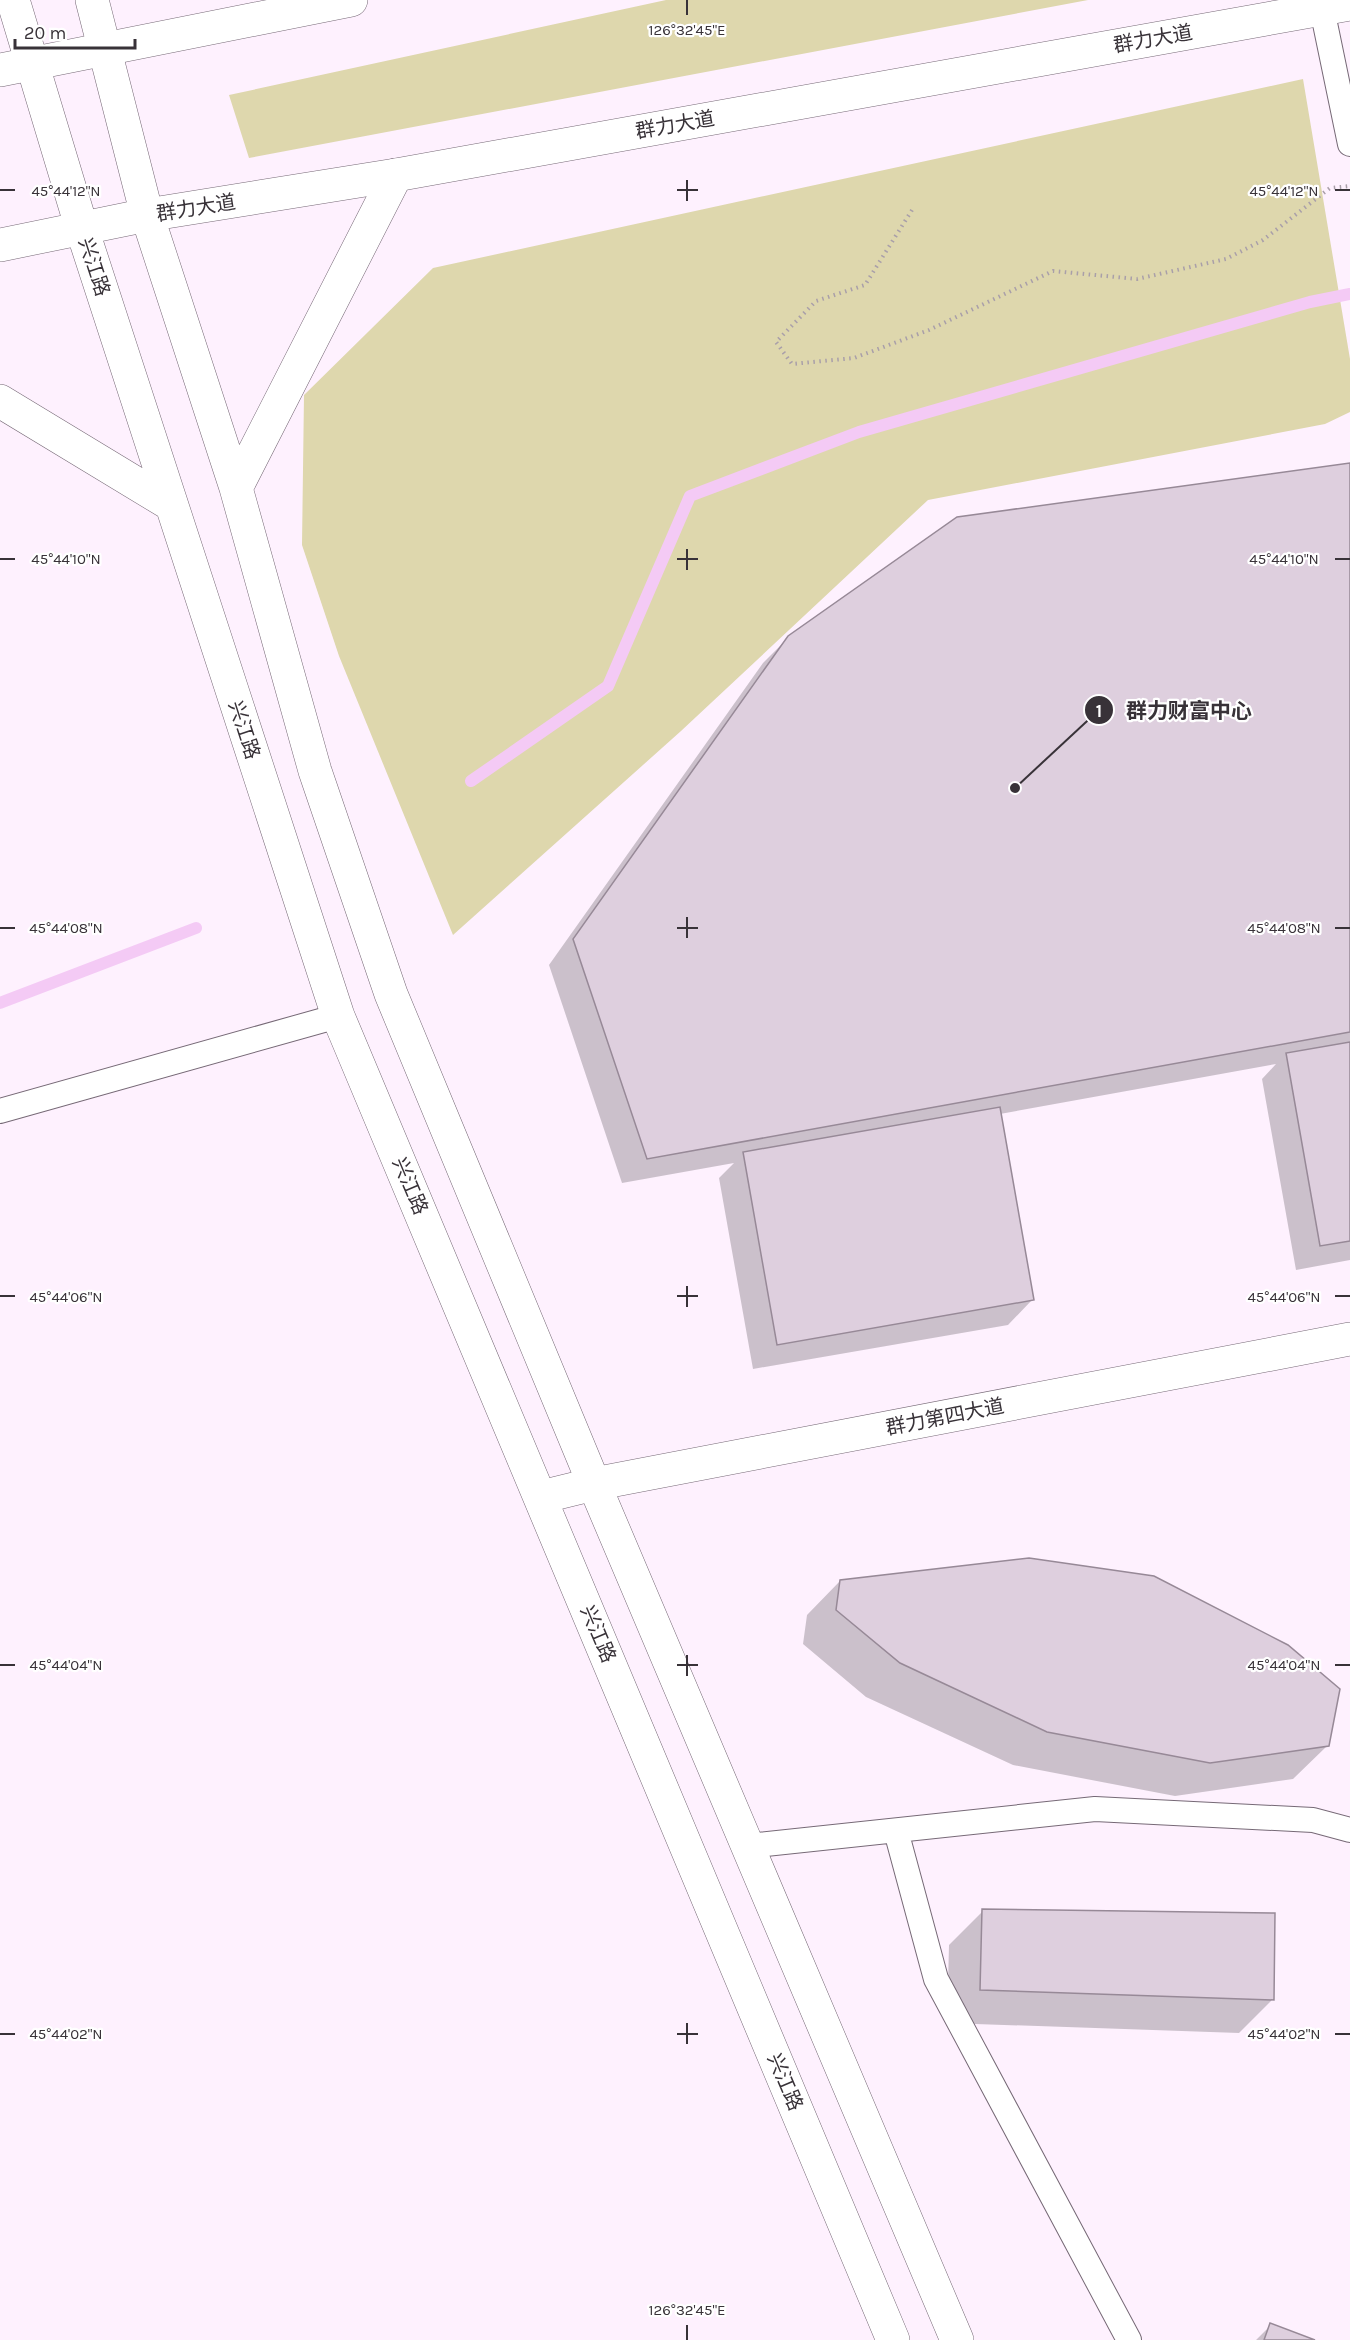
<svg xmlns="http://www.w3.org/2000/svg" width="1350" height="2340" font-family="Karla,'Noto Sans SC',sans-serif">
<rect width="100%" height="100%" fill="#fef1fe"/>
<!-- green -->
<path fill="#ded7ad" d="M666,0H1088L249,158L229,95Z
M1303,79L1350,359V412L1325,424L928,500L681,731L453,935L339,656L302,545L304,395L433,268Z"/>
<!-- shadow -->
<path fill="#0003" d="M1350,464V1260L1296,1270L1262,1079L1276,1064L1000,1114L1032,1300L1008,1325L753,1369L719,1178L734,1163L622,1183L549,965L763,663L789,637Z
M840,1581L1327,1746L1293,1779L1175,1796L1013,1765L866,1697L803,1644L807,1615Z
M983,1911L1272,2000L1239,2033L947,2023L949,1945Z
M1271,2325L1311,2340H1256Z"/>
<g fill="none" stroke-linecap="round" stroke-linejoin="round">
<!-- stream -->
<path stroke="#f4caf5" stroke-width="12" d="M471,781L608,686L690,496L859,432L1310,302L1350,294
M0,1003L196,928"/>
</g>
<!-- building -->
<path fill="#decfde" stroke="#978997" stroke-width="1.5" d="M1350,463V1032L647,1159L573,939L788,636L957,517Z
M1350,1042V1241L1320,1246L1286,1053Z
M1000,1107L1034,1300L777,1345L743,1152Z
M1029,1558L1154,1576L1288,1645L1340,1689L1329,1746L1210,1763L1047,1732L900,1663L836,1610L840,1580Z
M982,1909L1275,1913L1274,2000L980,1990Z
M1270,2323L1315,2340H1264Z"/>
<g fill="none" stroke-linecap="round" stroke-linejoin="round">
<!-- lane casing -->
<g stroke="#766976" stroke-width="26">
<path id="lane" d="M1322,9L1350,144
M0,1111L338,1016
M896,1831L936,1979L1129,2340
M748,1846L1095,1809L1313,1820L1350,1830"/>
</g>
<!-- street casing -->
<g stroke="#766976" stroke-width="34">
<path id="street" d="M541,1497L594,1484L1350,1339"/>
</g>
<!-- secondary casing -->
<g stroke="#766976" stroke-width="34">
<path id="secondary" d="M13,0L82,229L338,1016L893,2340
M92,0L147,215L236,488L315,771L391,994L594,1484L957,2340
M0,401L170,504
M236,488L396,175"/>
</g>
<!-- primary casing -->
<g stroke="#766976" stroke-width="34">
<path id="primary" d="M0,70L351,0
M0,245L147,215L396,175L1350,4"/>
</g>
<!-- path -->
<path stroke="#a99fa9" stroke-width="4" stroke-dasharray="1.5 4.5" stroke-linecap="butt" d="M912,210L865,285L816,301L776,342L792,364L854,358L929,330L1053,271L1137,279L1226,259L1263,240L1330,188L1350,186"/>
<!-- lane -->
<use href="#lane" stroke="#fff" stroke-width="24"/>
<!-- street -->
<use href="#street" stroke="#fff" stroke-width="33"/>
<!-- secondary -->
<use href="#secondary" stroke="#fff" stroke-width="33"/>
<!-- primary -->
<use href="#primary" stroke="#fff" stroke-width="33"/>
</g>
<!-- ticks -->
<path fill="none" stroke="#383238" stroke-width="2" d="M687,0V15M687,180V201M0,190H15M677,190H698M1335,190H1350M687,549V570M0,559H15M677,559H698M1335,559H1350M687,917V938M0,928H15M677,928H698M1335,928H1350M687,1286V1307M0,1296H15M677,1296H698M1335,1296H1350M687,1655V1676M0,1665H15M677,1665H698M1335,1665H1350M687,2023V2044M0,2034H15M677,2034H698M1335,2034H1350M687,2325V2340"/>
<g text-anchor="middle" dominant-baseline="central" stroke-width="4.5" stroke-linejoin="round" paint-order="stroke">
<!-- street labels -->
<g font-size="20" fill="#383238" stroke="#fff">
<text transform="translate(1153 39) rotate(-10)">群力大道</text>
<text transform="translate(675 125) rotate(-10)">群力大道</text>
<text transform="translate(196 208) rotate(-9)">群力大道</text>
<text transform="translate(94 267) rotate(72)">兴江路</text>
<text transform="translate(244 730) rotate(72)">兴江路</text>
<text transform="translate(410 1186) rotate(67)">兴江路</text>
<text transform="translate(945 1417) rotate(-11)">群力第四大道</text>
<text transform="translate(598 1634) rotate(67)">兴江路</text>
<text transform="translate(785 2082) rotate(67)">兴江路</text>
</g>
</g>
<g font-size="15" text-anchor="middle" fill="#383238" stroke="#fff" stroke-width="4.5" stroke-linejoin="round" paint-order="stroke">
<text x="687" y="35">126°32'45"E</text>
<text x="66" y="196">45°44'12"N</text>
<text x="1284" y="196">45°44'12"N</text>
<text x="66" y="564">45°44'10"N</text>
<text x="1284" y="564">45°44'10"N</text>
<text x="66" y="933">45°44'08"N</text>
<text x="1284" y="933">45°44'08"N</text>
<text x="66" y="1302">45°44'06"N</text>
<text x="1284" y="1302">45°44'06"N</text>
<text x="66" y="1670">45°44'04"N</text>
<text x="1284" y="1670">45°44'04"N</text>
<text x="66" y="2039">45°44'02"N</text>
<text x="1284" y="2039">45°44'02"N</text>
<text x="687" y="2315">126°32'45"E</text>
</g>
<!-- callouts -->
<path fill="none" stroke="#383238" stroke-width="2" d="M1015 788L1099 710"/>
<g fill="#383238" stroke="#fff" stroke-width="2">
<circle cx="1015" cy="788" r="6"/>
<circle cx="1099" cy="710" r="15"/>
</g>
<g font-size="18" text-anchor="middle" font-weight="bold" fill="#fff">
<text x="1099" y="717">1</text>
</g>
<g font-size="21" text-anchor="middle" font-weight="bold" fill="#383238" stroke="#fff" stroke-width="4.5" stroke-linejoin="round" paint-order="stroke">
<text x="1189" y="718">群力财富中心</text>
</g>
<!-- scale -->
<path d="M15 39v9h120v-9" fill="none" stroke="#383238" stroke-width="3"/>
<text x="24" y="39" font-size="18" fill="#383238" stroke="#ffffff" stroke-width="4.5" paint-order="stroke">20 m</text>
</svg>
